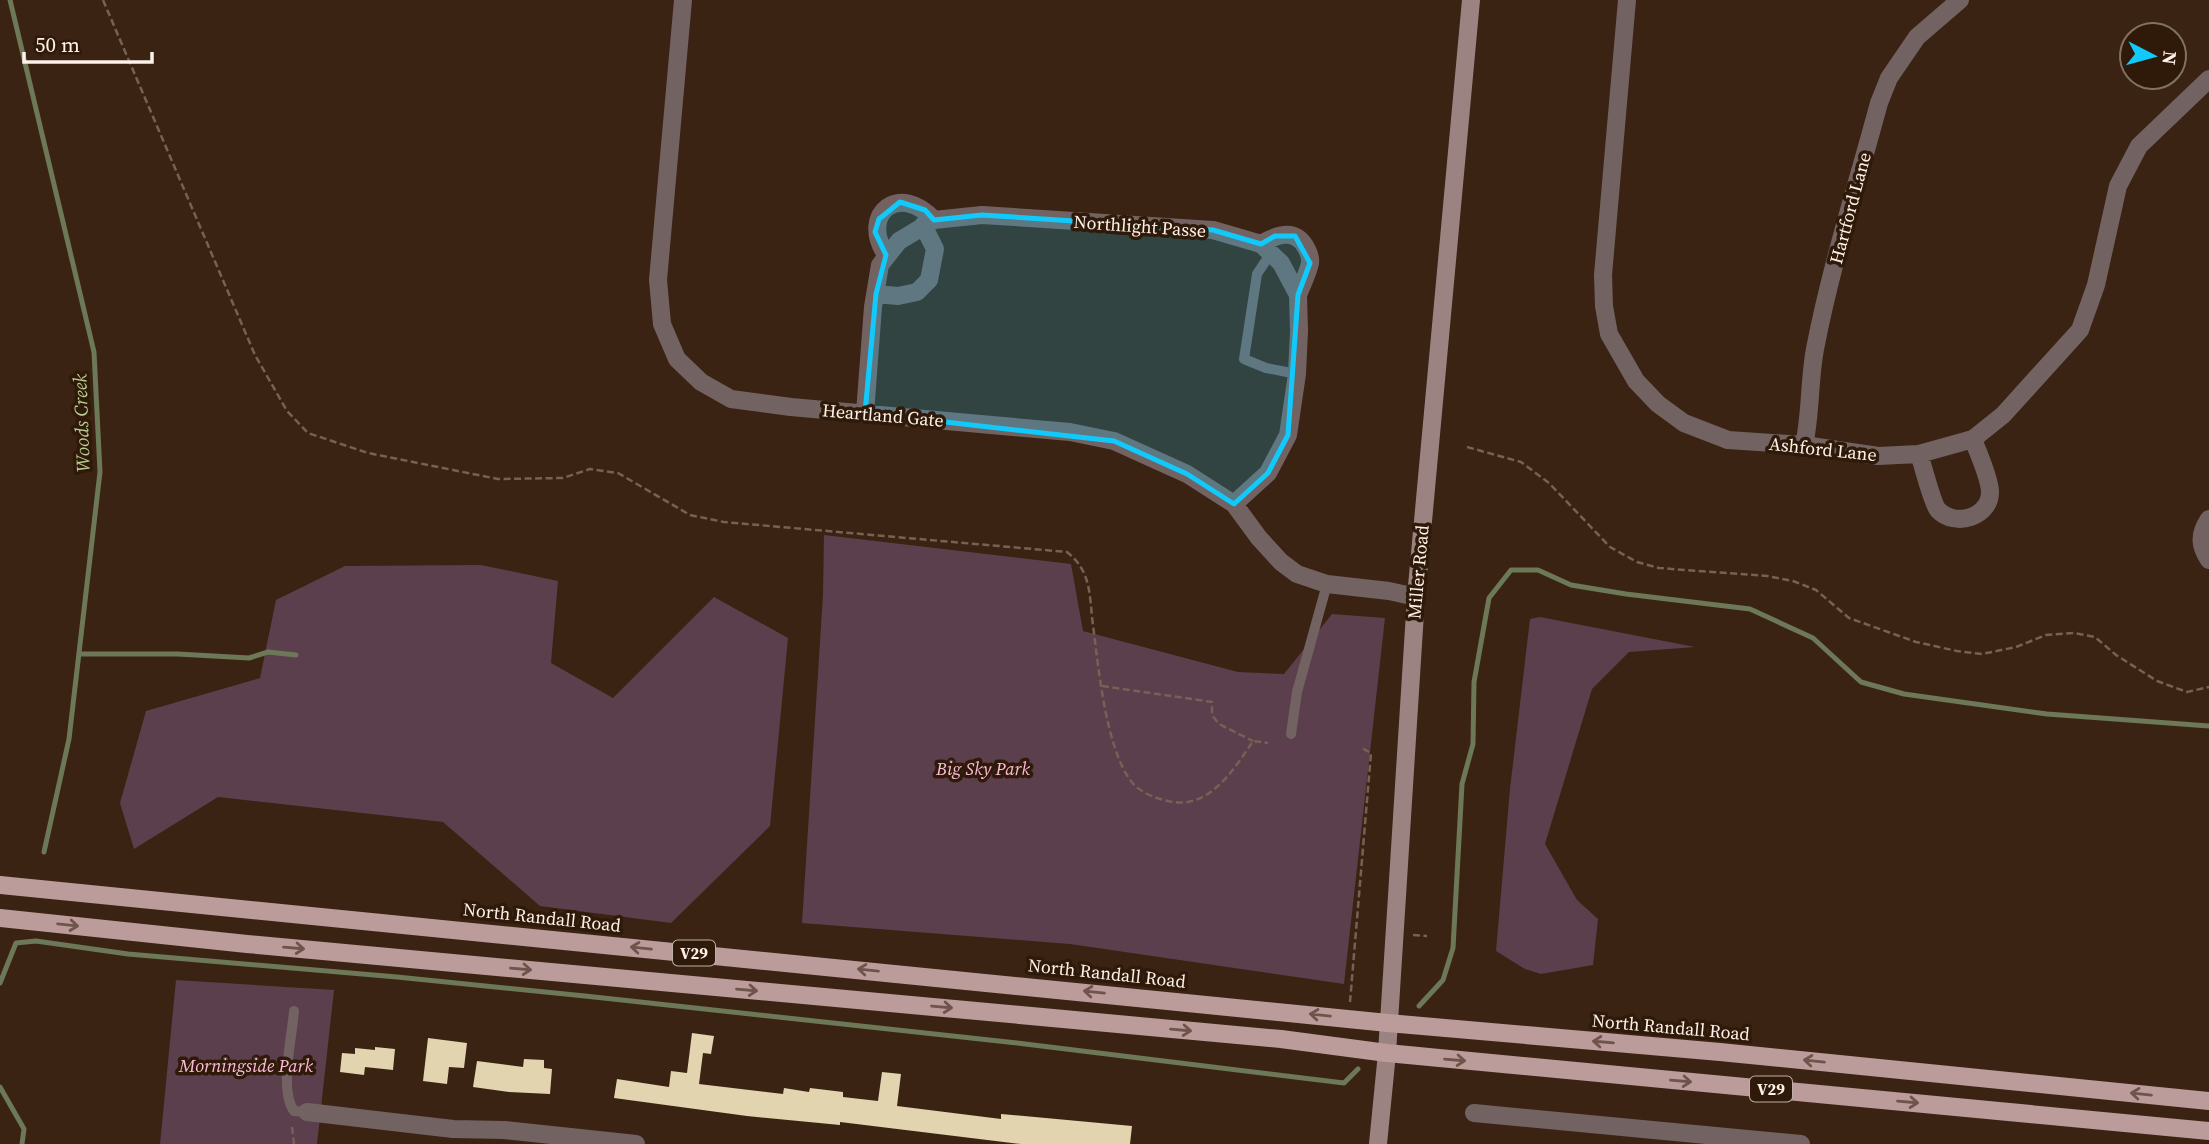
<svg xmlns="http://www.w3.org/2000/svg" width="2209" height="1144" font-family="'Source Serif 4',serif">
<rect width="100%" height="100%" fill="#3a2313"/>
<!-- green -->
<path fill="#5c3f4c" d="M824,535L1071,564L1083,631L1238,672L1284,674L1332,614L1385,618L1344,984L1070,944L802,923L823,595Z
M481,565L558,581L551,663L613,698L714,597L788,638L770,826L671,923L540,906L443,822L218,797L134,849L120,803L146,711L260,678L276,600L345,566Z
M1540,617L1695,647L1629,652L1592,689L1545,844L1577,900L1598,919L1593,965L1541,974L1525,969L1496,951L1510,789L1530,619Z
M176,980L334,990L317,1144H160Z"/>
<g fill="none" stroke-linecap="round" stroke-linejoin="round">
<!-- stream -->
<path stroke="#6c7857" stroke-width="5" d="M10,0L94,352L100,472L69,739L44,852
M79,654H178L249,658L268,652L296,655
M0,983L16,943L36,941L128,954L397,977L585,996L1017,1043L1344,1083L1358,1069
M1419,1006L1443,980L1453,948L1462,784L1473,744L1474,682L1489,598L1511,570H1538L1571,585L1626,594L1750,609L1813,638L1861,682L1904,694L2047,714L2209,726
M0,1087L24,1129L22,1144"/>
</g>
<!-- building -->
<path fill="#e2d4af" d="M692,1033L714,1036L711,1054L703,1053L699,1084L783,1094L784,1088L809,1092L810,1088L843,1092V1097L878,1101L882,1072L901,1074L897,1106L1001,1119V1114L1132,1126L1130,1144H1021L840,1122V1125L747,1116L614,1098L617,1079L669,1087L671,1071L687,1073Z
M428,1038L467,1043L464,1068L449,1067L447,1084L423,1081Z
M375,1047L395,1049L393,1070L365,1067L364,1075L340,1072L342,1053L355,1054V1048L375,1050Z
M524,1059L544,1060V1068L552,1069L550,1094L509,1092L473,1087L477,1061L523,1067Z"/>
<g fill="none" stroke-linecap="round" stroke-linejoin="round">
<!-- path -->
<path stroke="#756254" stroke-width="2.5" stroke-dasharray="7 3.5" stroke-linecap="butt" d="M103,0L255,355L287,411L308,433L368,453L498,479L563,478L590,469L618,473L690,515L724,522L1067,552C1092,572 1089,595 1093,625C1098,665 1106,749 1131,781C1139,792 1154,798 1168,801C1208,811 1233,771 1253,741L1268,743
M1467,447L1521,462L1549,483L1610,547L1637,562L1659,568L1767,576L1793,581L1816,590L1849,618L1916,642L1957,651L1982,654L2016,647L2046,635L2074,633L2095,637L2116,655L2157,681L2187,692L2209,687
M1102,686L1212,702V715L1219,724L1253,741
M1413,935L1427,936
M1350,1002L1371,753L1360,747
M292,1127L294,1144"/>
<!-- lane -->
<path stroke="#726362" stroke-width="10" d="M1271,253L1257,274L1244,359L1266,368L1297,374
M1291,734L1297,692L1327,584
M294,1011C292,1038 279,1090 294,1111L307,1112"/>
<!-- street -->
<path stroke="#726362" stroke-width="18" d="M683,0L658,280L662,324L677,359L701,382L731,399L791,407L1070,432L1114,441L1187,474L1234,504L1259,538L1281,562L1297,574L1327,584L1389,591L1416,597
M1627,0L1603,275L1604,306L1609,334L1636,381L1658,404L1684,423L1728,440L1804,445L1878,456L1919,454L1973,439L2003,415L2080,330L2096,285L2118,186L2139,146L2209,79
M1261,244C1276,235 1294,228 1305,246C1308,251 1311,257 1310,263C1308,273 1302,285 1298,295
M886,255C859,213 900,182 934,220L982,215L1213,230L1261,244L1281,263L1298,295L1299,331L1297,374L1288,435L1268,473L1234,504
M876,294L898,296L917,292L929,280L935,249L923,225
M865,413L873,307L880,265L899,241L934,220
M1804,445C1811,414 1809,381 1815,349C1831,266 1857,185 1879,103L1889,78L1917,37L1960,0
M1919,454C1923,465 1932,503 1938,510C1955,528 1991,517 1990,491C1989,476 1978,453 1973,439
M2209,519C2199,534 2199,545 2209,560
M307,1112L453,1129L504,1130L636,1144
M1474,1113L1801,1144"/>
<!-- secondary -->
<path stroke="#9b8381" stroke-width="18" d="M1378,1144L1387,1053L1416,597L1471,0"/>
<!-- primary -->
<path stroke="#bb9c9a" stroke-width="18" d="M0,885L1388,1023L1720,1052L2209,1101
M0,918L247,944L1281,1039L1387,1053L2209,1131"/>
</g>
<!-- one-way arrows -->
<defs><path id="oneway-shaft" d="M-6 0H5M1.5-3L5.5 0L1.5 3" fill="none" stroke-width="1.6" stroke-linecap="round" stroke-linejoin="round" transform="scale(1.75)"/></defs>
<g stroke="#6e544a">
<use href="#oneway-shaft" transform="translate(68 925) rotate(6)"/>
<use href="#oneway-shaft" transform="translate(294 948) rotate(5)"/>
<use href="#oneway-shaft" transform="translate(641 948) rotate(-174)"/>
<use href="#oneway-shaft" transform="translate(521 969) rotate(5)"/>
<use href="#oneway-shaft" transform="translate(868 970) rotate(-174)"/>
<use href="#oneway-shaft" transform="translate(747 990) rotate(5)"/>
<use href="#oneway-shaft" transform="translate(1094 992) rotate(-174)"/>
<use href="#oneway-shaft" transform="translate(942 1007) rotate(5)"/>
<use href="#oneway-shaft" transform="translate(1320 1015) rotate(-174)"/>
<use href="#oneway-shaft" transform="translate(1181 1030) rotate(5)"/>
<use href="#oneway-shaft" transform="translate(1603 1042) rotate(-175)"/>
<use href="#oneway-shaft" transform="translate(1455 1060) rotate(5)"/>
<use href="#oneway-shaft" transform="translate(1814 1061) rotate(-174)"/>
<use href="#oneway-shaft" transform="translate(1681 1081) rotate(5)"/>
<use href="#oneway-shaft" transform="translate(2141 1094) rotate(-174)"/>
<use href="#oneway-shaft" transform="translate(1908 1102) rotate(5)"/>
</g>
<!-- marked area -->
<path fill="#11cafb" fill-opacity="0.2" stroke="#11cafb" stroke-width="5" stroke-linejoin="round" d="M900,202L925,210L934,220L982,215L1213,230L1261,244L1275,236H1295L1310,263L1298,295L1288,435L1268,473L1234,504L1187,474L1114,441L865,413L876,294L886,255L875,232L879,219Z"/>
<g text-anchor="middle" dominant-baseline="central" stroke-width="7" stroke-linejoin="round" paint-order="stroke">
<!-- shield labels -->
<g fill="#2f1a09" stroke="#bfb0a6" stroke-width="2">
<rect x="673" y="940.5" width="42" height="25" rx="5"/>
<rect x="1750" y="1076.5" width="42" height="25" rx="5"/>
</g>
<g font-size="16" font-weight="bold" fill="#fdf1e9">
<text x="694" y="953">V29</text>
<text x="1771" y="1089">V29</text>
</g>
<!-- street labels -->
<g font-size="18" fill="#fdf1e9" stroke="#2f1a09">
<text transform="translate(1850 208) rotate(-75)">Hartford Lane</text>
<text transform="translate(1140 226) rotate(4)">Northlight Passe</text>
<text transform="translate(883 415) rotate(5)">Heartland Gate</text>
<text transform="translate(1823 449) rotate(6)">Ashford Lane</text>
<text transform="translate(1418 572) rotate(-85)">Miller Road</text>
<text transform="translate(542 917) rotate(6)">North Randall Road</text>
<text transform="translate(1107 973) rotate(6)">North Randall Road</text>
<text transform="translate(1671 1027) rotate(5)">North Randall Road</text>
</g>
<!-- park labels -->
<g font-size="18" font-style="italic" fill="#fcbcd9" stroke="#2f1a09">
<text x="983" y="768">Big Sky Park</text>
<text x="246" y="1065">Morningside Park</text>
</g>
<!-- water labels -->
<g font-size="19" font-style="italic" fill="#b8cc92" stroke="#2f1a09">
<text transform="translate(81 423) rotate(-92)">Woods Creek</text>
</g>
</g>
<!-- north arrow -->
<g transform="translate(2153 56) rotate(96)"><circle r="33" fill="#2f1a09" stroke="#817063" stroke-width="2"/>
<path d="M0-5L12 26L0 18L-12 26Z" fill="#11cafb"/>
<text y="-10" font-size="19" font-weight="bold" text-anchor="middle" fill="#fdf1e9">N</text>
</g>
<!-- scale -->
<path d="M24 52v10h128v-10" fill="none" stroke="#fdf1e9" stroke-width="3.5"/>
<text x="35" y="52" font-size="21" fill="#fdf1e9" stroke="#2f1a09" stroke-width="5" paint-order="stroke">50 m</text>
</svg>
